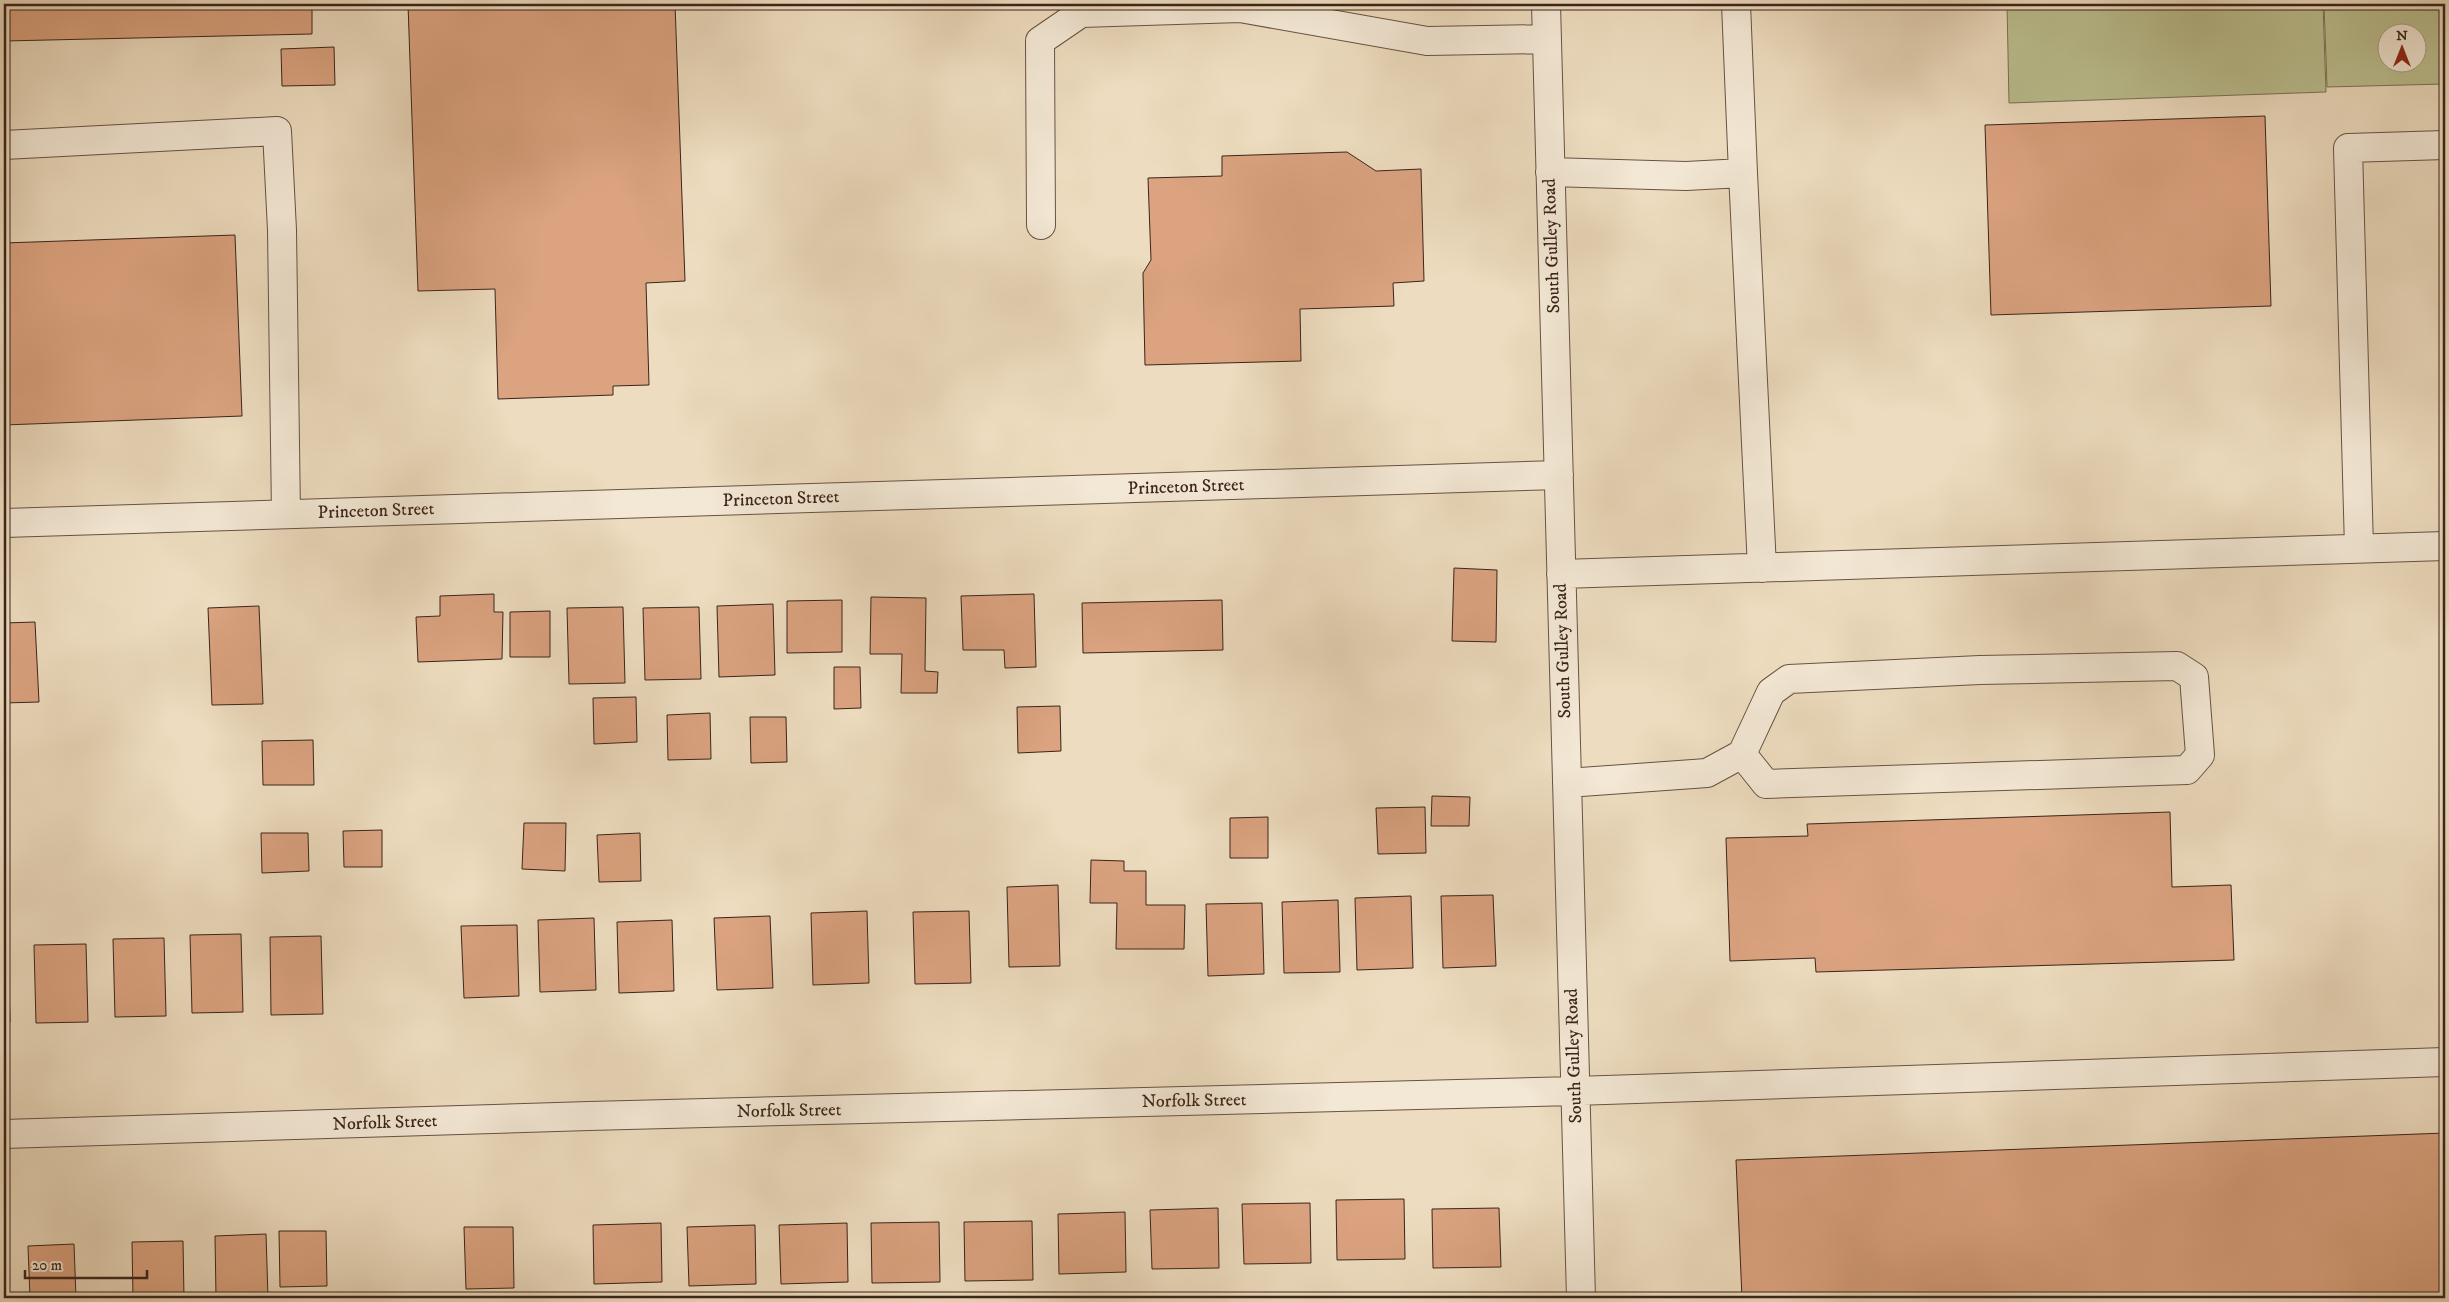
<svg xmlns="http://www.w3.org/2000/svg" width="2449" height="1302" font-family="'IM FELL DW Pica',serif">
<rect width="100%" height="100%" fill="#eddcbf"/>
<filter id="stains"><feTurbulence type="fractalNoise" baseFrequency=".004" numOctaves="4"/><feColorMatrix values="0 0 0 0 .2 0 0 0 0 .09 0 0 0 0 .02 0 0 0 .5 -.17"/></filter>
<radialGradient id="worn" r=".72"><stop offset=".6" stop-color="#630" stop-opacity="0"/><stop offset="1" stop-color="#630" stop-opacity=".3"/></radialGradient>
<!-- green -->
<path fill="#bbbf90" stroke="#7b7256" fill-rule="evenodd" d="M2007,4H2323L2326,92L2009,103Z
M2324,4H2445V84L2327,87ZM2386,32H2416V62H2386Z"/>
<!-- building -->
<path fill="#dba380" stroke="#3b241b" d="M4,4H312V34L4,41Z
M408,4H675L685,281L646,283L649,385L613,386V395L498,399L495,289L418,291Z
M334,47L335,85L282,86L281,49Z
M2265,116L2271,306L1991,315L1985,125Z
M1347,152L1376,171L1421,169L1424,281L1393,283L1394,306L1300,309L1301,361L1145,365L1143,273L1151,260L1148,178L1222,176V156Z
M235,235L242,416L4,425V243Z
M1454,568L1497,570L1496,642L1452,641Z
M494,594V612H503L502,659L418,662L416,617L440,616V596Z
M1034,594L1036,667L1005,668L1004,650H963L961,596Z
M871,597L926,598L925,671L938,672L937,693H901L902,654H870Z
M842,600V652L787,653V601Z
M1222,600L1223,650L1083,653L1082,603Z
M773,604L775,675L719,677L717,606Z
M259,606L263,704L212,705L208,608Z
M623,607L625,683L569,684L567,608Z
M699,607L701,679L645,680L643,608Z
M550,611V657H510V612Z
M35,622L39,702L4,703V623Z
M834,667H860L861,708L834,709Z
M636,697L637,742L594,744L593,698Z
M1060,706L1061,751L1018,753L1017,707Z
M710,713L711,759L668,760L667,715Z
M750,717H786L787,762L751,763Z
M313,740L314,785H263L262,741Z
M1432,796L1470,797L1469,826H1431Z
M1425,807L1426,853L1378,854L1376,808Z
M2170,812L2172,887L2231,885L2234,960L1816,972L1815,958L1730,961L1726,838L1808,836L1807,824Z
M1268,817V858H1230V818Z
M524,823H566L565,871L522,869Z
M382,830V867H344L343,831Z
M261,833H308L309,871L262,873Z
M640,833L641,881L599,882L597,835Z
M1091,860L1124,861V871H1146V905H1185L1184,949H1116L1117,903H1090Z
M1058,885L1060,966L1009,967L1007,887Z
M1493,895L1496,966L1443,968L1441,896Z
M1411,896L1413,968L1357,970L1355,898Z
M1338,900L1340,972L1284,973L1282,902Z
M1262,903L1264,974L1208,976L1206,904Z
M867,911L869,983L813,985L811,913Z
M969,911L971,983L915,984L913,912Z
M770,916L773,988L717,990L714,918Z
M594,918L596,990L540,992L538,920Z
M672,920L674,991L619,993L617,922Z
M517,925L519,996L464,998L461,926Z
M241,934L243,1012L192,1013L190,935Z
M321,936L323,1014L271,1015L270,937Z
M164,938L166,1016L115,1017L113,939Z
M4,944H8L10,1022H4Z
M86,944L88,1022L36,1023L34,945Z
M2445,1133V1298H1742L1736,1160Z
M1404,1199L1405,1259L1337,1260L1336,1200Z
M1310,1203L1311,1263L1244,1264L1242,1204Z
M1218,1208L1219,1268L1152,1269L1150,1210Z
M1499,1208L1501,1267L1433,1268L1432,1209Z
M1125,1212L1126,1272L1059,1274L1058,1214Z
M1032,1221L1033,1280L965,1281L964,1222Z
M939,1222L940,1282L872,1283L871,1223Z
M661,1223L662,1282L594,1284L593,1225Z
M847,1223L848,1282L781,1284L779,1225Z
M755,1225L756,1284L689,1286L687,1227Z
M464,1227H513L514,1288L466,1289Z
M279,1231H326L327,1286L280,1287Z
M266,1234L268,1298H216L215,1236Z
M183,1241L184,1298H133L132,1242Z
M74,1244L76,1298H30L28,1246Z"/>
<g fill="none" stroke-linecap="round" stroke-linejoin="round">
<!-- minor casing -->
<g stroke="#685244" stroke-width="30">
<path id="minor" d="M1546,4L1581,1298
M4,145L277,131L282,230L286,514
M1550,172L1686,176L1743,173L1736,4
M1743,173L1762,568
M1041,225L1040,41L1081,13L1240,8L1427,41L1547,39
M4,523L1559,475
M2359,548L2348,148L2445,145
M1561,574L2445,546
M2177,666L2194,677L2200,755L2187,770L1766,784L1742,754L1771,692L1789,679L1980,670Z
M1567,783L1707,773L1742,754
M4,1134L589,1116L1575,1091L2445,1062"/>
</g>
<!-- minor -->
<use href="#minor" stroke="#f3e8d5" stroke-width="28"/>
</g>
<g text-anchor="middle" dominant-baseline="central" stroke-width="5" stroke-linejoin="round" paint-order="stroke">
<!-- street labels -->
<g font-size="18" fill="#3b241b" stroke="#f3e8d5">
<text transform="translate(1552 246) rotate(-92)">South Gulley Road</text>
<text transform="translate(1186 487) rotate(-2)">Princeton Street</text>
<text transform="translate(781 499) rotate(-2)">Princeton Street</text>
<text transform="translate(376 511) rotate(-2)">Princeton Street</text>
<text transform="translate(1563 651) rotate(-92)">South Gulley Road</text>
<text transform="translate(1574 1056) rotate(-92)">South Gulley Road</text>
<text transform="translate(1194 1101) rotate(-1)">Norfolk Street</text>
<text transform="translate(789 1111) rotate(-1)">Norfolk Street</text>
<text transform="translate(385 1123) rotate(-2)">Norfolk Street</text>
</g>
</g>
<!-- margin -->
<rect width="2449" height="1302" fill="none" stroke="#eddcbf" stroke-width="20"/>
<rect x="5" y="5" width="2439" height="1292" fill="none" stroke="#3b241b" stroke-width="2.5"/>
<rect x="10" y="10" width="2429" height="1282" fill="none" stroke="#3b241b"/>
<!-- north arrow -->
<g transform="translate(2402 48)"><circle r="24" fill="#f3e8d5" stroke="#a99a8b"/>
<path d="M0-4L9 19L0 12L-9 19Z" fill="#8f2418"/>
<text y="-8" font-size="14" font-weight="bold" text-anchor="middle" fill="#3b241b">N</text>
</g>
<!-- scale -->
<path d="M25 1270v8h122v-8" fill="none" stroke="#3b241b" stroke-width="2.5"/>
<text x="32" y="1270" font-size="15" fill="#3b241b" stroke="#f3e8d5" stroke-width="4" paint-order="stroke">20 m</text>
<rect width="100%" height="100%" filter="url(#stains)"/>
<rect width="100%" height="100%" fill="url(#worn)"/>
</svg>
